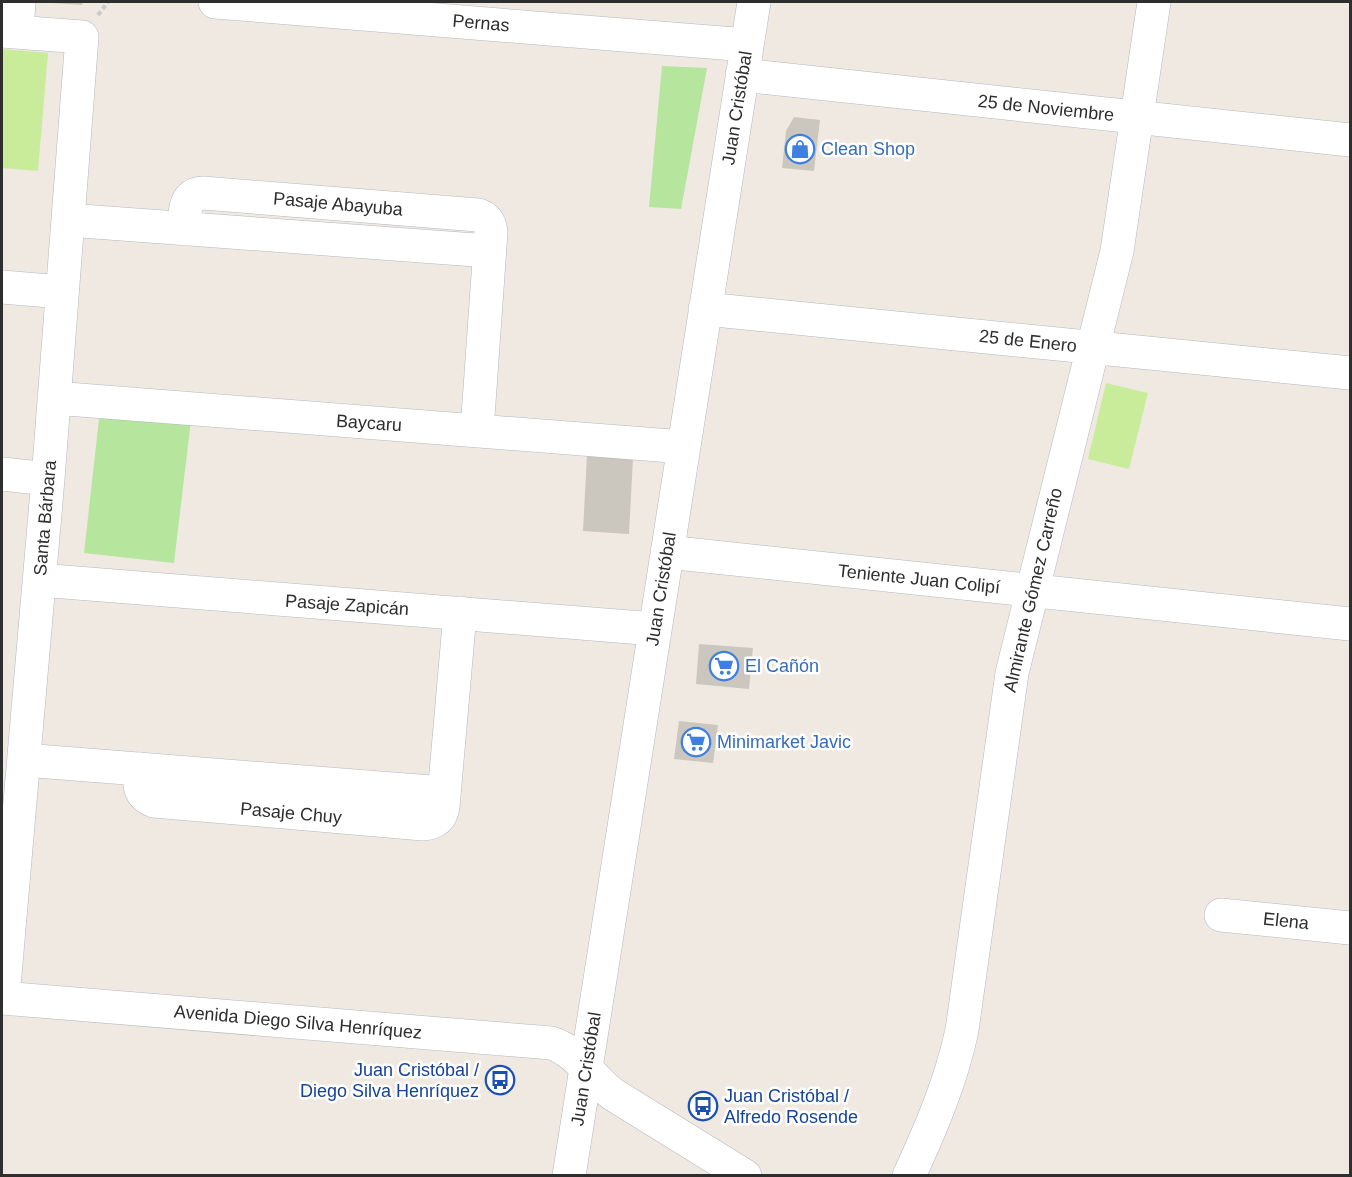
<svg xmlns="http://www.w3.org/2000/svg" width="1352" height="1177" font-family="Arial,sans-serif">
<rect width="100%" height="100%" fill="#efe9e1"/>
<!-- green -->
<path fill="#b6e59e" d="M662,66L707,68L681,209L649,207Z
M100,410L191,420L174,563L84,553Z"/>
<!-- pitch -->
<path fill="#c9ec9a" d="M2,49L48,53L38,171L2,168Z
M1106,383L1148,393L1129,469L1088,459Z"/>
<!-- building -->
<path fill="#cbc7bf" d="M51,2H83L82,5L51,3Z
M794,117L820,120L814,171L782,168L786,131Z
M587,455L633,458L629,534L583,531Z
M699,644L753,648L749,689L696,684Z
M679,721L718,725L713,763L674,759Z"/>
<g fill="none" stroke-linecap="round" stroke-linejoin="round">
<!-- minor casing -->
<g stroke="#b4b7c1" stroke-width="34">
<path id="minor" d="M215,2L747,45
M2,31L82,37L48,479L3,998
M17,32L19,2
M742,75L1350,140
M68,220L489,251
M184,229C185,214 183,194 203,193L478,215C487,218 490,223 491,232L477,431
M2,287L62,292
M705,309L1350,373
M54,398L684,447
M2,474L48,479
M667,552L1350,624
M39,580L655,629
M24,760L444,793
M140,769C139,784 138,795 154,801L423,824C434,823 441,819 443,807L460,613
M1221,915L1350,928
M2,998L551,1043C580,1052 590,1079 614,1095L745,1176
M569,1176L754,2
M909,1176C931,1128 951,1082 962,1030L1012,673L1117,251L1154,2"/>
</g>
<!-- path -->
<path stroke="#c9c9c9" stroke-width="4" stroke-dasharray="4.5 3" stroke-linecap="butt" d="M98,15L108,2"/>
<!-- minor -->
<use href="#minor" stroke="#fff" stroke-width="33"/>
</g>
<!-- icons -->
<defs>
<g id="shop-ring" transform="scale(1.5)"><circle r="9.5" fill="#fff" stroke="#3f7fe0" stroke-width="1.5"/><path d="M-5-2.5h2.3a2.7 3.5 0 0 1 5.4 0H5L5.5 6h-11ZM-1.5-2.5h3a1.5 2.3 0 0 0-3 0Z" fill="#3f7fe0"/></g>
<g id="supermarket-ring" transform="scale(1.5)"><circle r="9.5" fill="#fff" stroke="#3f7fe0" stroke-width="1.5"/><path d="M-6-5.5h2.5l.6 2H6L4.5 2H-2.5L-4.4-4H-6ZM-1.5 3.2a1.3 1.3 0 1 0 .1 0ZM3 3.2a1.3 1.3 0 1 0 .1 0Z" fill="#3f7fe0"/></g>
<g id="bus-ring" transform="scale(1.5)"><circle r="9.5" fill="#fff" stroke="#1a4fb4" stroke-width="1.5"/><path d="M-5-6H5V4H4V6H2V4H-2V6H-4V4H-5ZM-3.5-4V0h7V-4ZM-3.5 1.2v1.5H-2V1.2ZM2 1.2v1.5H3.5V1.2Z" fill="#1a4fb4"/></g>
</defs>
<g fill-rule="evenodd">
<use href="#shop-ring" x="800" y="149"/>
<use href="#supermarket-ring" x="724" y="666"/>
<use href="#supermarket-ring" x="696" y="742"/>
<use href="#bus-ring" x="500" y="1080"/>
<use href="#bus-ring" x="703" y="1106"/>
</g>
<g text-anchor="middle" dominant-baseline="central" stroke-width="5" stroke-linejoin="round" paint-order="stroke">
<!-- street labels -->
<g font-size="18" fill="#2e2e2e" stroke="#fff">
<text transform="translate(481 23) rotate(5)">Pernas</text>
<text transform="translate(737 108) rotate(-81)">Juan Cristóbal</text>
<text transform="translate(1046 108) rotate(6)">25 de Noviembre</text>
<text transform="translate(338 204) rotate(5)">Pasaje Abayuba</text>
<text transform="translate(1028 341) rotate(6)">25 de Enero</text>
<text transform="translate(369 423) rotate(4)">Baycaru</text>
<text transform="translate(45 518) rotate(-85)">Santa Bárbara</text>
<text transform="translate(919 579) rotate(6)">Teniente Juan Colipí</text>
<text transform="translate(661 589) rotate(-81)">Juan Cristóbal</text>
<text transform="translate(1033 590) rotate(-77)">Almirante Gómez Carreño</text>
<text transform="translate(347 605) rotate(4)">Pasaje Zapicán</text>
<text transform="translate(291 813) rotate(5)">Pasaje Chuy</text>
<text transform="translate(1286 921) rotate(6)">Elena</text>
<text transform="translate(298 1022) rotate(5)">Avenida Diego Silva Henríquez</text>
<text transform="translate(586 1069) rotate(-81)">Juan Cristóbal</text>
</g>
<!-- shop labels -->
<g font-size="18" fill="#366cbe" stroke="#fff" text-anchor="start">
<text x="821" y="149">Clean Shop</text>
<text x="745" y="666">El Cañón</text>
<text x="717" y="742">Minimarket Javic</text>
</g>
<!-- transit labels -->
<g font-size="18" fill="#164399" stroke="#fff" text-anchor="end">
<text x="479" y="1070">Juan Cristóbal /<tspan x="479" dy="21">Diego Silva Henríquez</tspan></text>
<text x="724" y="1096" text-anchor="start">Juan Cristóbal /<tspan x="724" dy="21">Alfredo Rosende</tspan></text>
</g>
</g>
<!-- border -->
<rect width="1352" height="1177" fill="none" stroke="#2e2e2e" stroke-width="6"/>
</svg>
